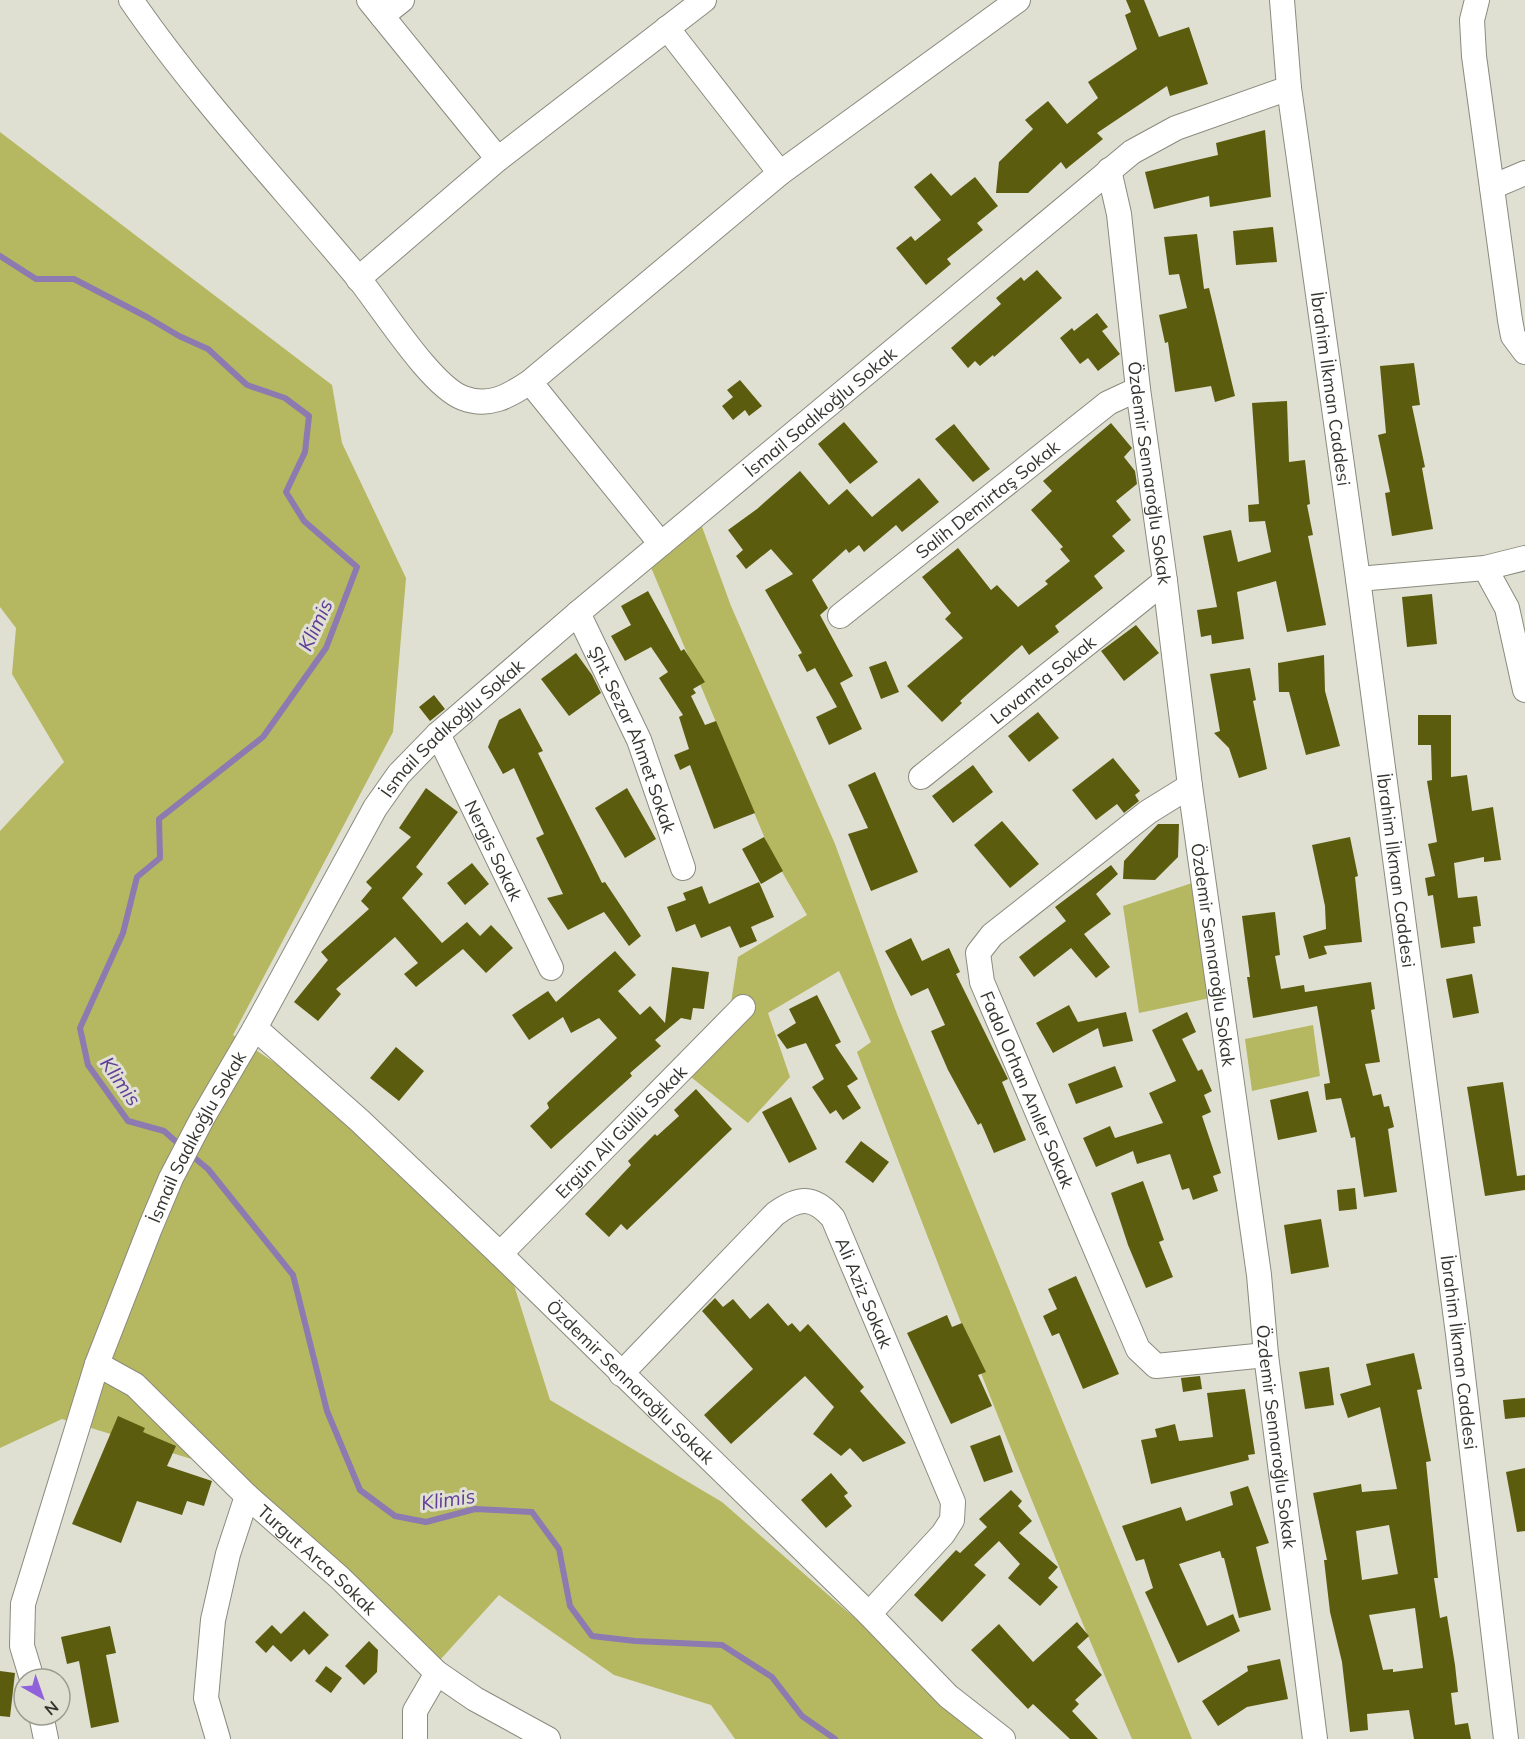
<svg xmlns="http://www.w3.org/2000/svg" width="1525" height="1739" font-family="Mulish,sans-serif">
<rect width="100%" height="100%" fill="#dfe0d2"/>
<!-- green -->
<path fill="#b6b761" d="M0,132L332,385L342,443L406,578L393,732L233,1035L295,1076L514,1285L550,1400L722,1502L993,1739H735L711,1705L614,1675L499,1595L440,1660L240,1474L62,1419L0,1448V831L64,762L12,674L16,628L0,607Z
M701,524L731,606L835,844L897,1014L1192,1739H1132C1034,1513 944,1282 857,1052L871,1042L839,971L768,1013L790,1077L748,1123L691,1077L726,1036L738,957L807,915L771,853L650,565Z
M1192,883L1210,998L1139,1013L1123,906Z
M1313,1025L1320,1076L1252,1091L1245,1039Z"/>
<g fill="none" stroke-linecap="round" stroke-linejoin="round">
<!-- stream -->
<path stroke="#8c7ab0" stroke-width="6" d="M0,256L36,279H74L147,317L179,336L208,349L247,385L285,398L309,416L305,452L286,492L304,521L357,567L326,648L263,737L159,819L160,858L137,877L123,933L80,1028L88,1065L128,1121L164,1131L181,1146
M191,1155L208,1169L293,1275L327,1411L360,1490L395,1516L426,1522L475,1509L532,1512L559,1549L570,1606L592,1636L635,1641L722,1645L772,1677L802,1716L835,1739"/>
</g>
<!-- building -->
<path fill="#5c5c0f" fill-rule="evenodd" d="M1126,0H1144L1159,37L1189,27L1208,84L1170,96L1167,86L1097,133L1103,139L1066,169L1061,162L1028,193H996L999,162L1033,129L1025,120L1048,101L1067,124L1098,98L1088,82L1137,49L1125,15L1131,12Z
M1265,130L1271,197L1210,207L1209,196L1154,209L1145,172L1218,155L1216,143Z
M931,173L951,196L975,177L998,206L977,223L983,230L947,259L951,264L926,285L896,248L911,236L915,241L941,220L914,187Z
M1273,227L1277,262L1236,265L1233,231Z
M1197,234L1204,289L1209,288L1235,396L1215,402L1211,386L1175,392L1168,342L1165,343L1159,315L1187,308L1179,274L1169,275L1164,237Z
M1037,270L1062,298L994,357L993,355L980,366L975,361L968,368L951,348L1001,304L996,298L1021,277L1024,281Z
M1097,313L1108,327L1102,331L1120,354L1098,371L1088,358L1080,364L1060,338L1072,328L1074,331Z
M1414,363L1420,405L1412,406L1425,467L1422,468L1433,529L1392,536L1385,493L1390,492L1378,435L1386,433L1380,366Z
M740,380L762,406L749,416L745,410L733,420L722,406L733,397L727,390Z
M1287,401L1289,462L1305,460L1310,504L1307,505L1313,535L1308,536L1326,625L1287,632L1276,581L1237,592L1244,639L1212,644L1211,635L1201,637L1197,610L1217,607L1203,536L1231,530L1238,562L1271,552L1265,521L1249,522L1248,505L1259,504L1252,403Z
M844,422L878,462L850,484L818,444Z
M1111,423L1132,448L1124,457L1135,471L1137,484L1116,501L1131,520L1112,536L1125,551L1094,576L1103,588L1055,626L1059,632L1029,655L1022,645L960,701L962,703L942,722L907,686L963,638L945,619L951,613L922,577L958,548L991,590L997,585L1018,607L1048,584L1045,581L1070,561L1060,549L1063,547L1031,510L1052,491L1043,481Z
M954,424L990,469L973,482L935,439Z
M800,471L829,505L847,489L872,517L919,478L939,502L902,532L896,525L864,552L859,545L849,553L846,549L812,580L828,608L820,615L853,676L840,683L862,729L829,745L816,717L837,707L815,668L807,672L798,655L802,653L765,590L793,574L771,549L746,569L736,556L743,550L728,530L757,509Z
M648,591L681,651L684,649L705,682L693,689L696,693L691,696L705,725L716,721L755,813L714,829L690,765L680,770L674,755L689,749L679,717L683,715L659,678L668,672L651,647L625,661L611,636L631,625L621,606Z
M1432,594L1437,644L1407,647L1402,597Z
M1136,625L1159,653L1124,681L1101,651Z
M576,653L592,675L601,693L569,716L541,679Z
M1324,655L1325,691L1340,746L1306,755L1289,692H1279L1278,663Z
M886,661L899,692L881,699L869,667Z
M1250,668L1256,700L1253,701L1267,769L1239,778L1229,748L1214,733L1220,731L1210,674Z
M434,695L445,709L430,721L419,707Z
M520,708L543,751L538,753L602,883L605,882L641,936L629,946L604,912L568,930L547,898L563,894L536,838L544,834L514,768L503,774L488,747L499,720Z
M1038,712L1059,738L1029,762L1008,736Z
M1418,715H1451V777L1467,775L1472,811L1493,807L1501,860L1484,862V857L1454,863L1458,898L1477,896L1481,926L1473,927L1475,943L1441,948L1433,895L1428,896L1425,878L1435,876L1428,844L1437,842L1427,781L1432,780L1431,745H1418Z
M1113,758L1140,791L1135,795L1139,801L1124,813L1117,804L1096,820L1072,790Z
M973,765L993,792L953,823L932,796Z
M875,772L918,872L871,891L848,834L868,828L848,785Z
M426,788L458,812L416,867L423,874L402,898L442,943L467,922L480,936L491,925L513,948L486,973L463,949L416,987L404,974L418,963L395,937L336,989L341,994L318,1021L294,1002L328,960L321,952L369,909L361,901L372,888L366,882L411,837L399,828Z
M627,788L656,839L625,858L595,808Z
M1002,821L1039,864L1010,888L974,845Z
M1158,824H1179L1178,857L1155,880L1123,879L1124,861Z
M764,837L783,871L761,884L742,849Z
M1350,837L1358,876L1355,877L1362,942L1324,946L1327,954L1309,959L1303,936L1326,929L1325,906L1312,845Z
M472,863L489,884L465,905L447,883Z
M1111,865L1118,874L1096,894L1111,914L1084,934L1110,967L1096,978L1071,948L1034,977L1019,957L1066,921L1055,907Z
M759,882L774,917L751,927L757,941L740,948L730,926L701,938L695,924L676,932L667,907L686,900L683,893L702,886L709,904Z
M1275,912L1280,955L1275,956L1281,989L1304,985L1305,992L1371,982L1375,1009L1371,1010L1380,1062L1365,1064L1373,1096L1381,1094L1384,1107L1389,1106L1394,1127L1388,1129L1397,1192L1364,1197L1355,1137L1351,1138L1341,1098L1326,1100L1324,1084L1330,1083L1317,1006L1253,1018L1247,977H1250L1242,916Z
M911,938L922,961L949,948L960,972L956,974L1008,1079L1002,1082L1026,1140L994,1153L981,1123L978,1125L948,1070L931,1031L945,1025L928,988L911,996L885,951Z
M615,951L636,975L618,991L640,1015L650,1006L665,1023L672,967L709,972L704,1009L693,1008L691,1020L681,1018L655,1040L661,1046L630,1073L632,1076L551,1149L530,1126L549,1108L547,1103L617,1038L599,1018L571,1033L563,1017L529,1040L512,1015L548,991L556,1002Z
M1472,974L1479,1013L1453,1018L1446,979Z
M817,995L841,1042L835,1045L858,1079L847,1086L861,1108L843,1120L836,1110L830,1114L812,1087L824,1079L806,1043L787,1049L777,1035L796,1023L789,1009Z
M1069,1005L1078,1022L1126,1012L1133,1041L1103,1047L1098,1028L1053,1053L1036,1023Z
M1187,1012L1196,1032L1182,1039L1198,1071L1202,1069L1212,1091L1204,1095L1211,1112L1202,1116L1221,1173L1213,1176L1218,1191L1193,1200L1189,1188L1182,1190L1170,1154L1137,1164L1133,1151L1096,1167L1083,1138L1110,1126L1115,1138L1163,1123L1149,1093L1176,1081L1152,1030Z
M396,1047L424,1071L399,1101L370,1078Z
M1115,1066L1123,1087L1076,1104L1068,1084Z
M1503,1082L1517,1176L1525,1175V1190L1485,1196L1467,1087Z
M696,1089L732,1129L627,1230L621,1224L609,1237L585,1214L631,1165L628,1161L655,1134L657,1136L679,1116L674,1110Z
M1308,1091L1317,1132L1278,1140L1270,1100Z
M791,1097L817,1149L789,1163L762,1112Z
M861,1141L889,1162L873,1183L845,1162Z
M1143,1181L1164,1240L1159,1242L1173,1277L1146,1288L1128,1245L1111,1193Z
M1355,1188L1357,1209L1339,1211L1337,1190Z
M1321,1219L1329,1267L1291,1274L1284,1225Z
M1076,1276L1119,1374L1083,1389L1059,1333L1052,1336L1043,1316L1057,1309L1048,1289Z
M715,1298L723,1307L733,1299L750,1319L768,1303L788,1326L792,1323L800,1332L808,1324L864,1387L860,1391L906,1443L863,1462L850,1448L841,1456L813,1434L834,1407L805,1376L731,1444L704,1415L753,1369L702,1311Z
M947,1315L952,1327L962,1323L986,1372L978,1375L992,1406L951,1424L907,1333Z
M1414,1353L1422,1389L1417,1390L1431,1461L1426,1462L1438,1578H1434L1440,1618L1447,1616L1455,1665L1458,1692L1451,1693L1455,1725L1468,1723L1471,1739H1414L1409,1710L1367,1714L1368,1730L1350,1732L1342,1662L1330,1612L1324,1560H1327L1313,1493L1361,1484L1362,1492L1397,1489L1380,1407L1348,1418L1340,1394L1371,1385L1366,1364ZM1389,1525L1398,1574L1362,1580L1356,1531ZM1415,1608L1423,1668L1393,1672V1669L1383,1670L1369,1615Z
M1329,1367L1334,1405L1305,1409L1299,1372Z
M1200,1376L1202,1389L1183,1392L1181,1378Z
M1245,1389L1255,1454L1248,1455L1249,1460L1151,1484L1141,1440L1157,1437L1155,1429L1175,1424L1179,1441L1213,1437L1207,1393Z
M1525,1398V1417L1505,1419L1503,1400Z
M118,1416L145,1428L143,1432L176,1446L167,1466L212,1481L204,1506L187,1501L182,1515L137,1501L121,1543L72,1524Z
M1000,1435L1013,1472L984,1482L970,1446Z
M1525,1468V1531L1517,1532L1506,1472Z
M831,1473L848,1493L844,1496L852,1506L826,1528L801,1500Z
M1248,1486L1269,1543L1256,1547L1271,1610L1239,1618L1224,1558H1222L1220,1551L1179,1564L1207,1626L1233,1614L1240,1631L1178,1663L1145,1592L1153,1588L1144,1559L1136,1561L1122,1526L1181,1507L1186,1521L1233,1505L1230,1492Z
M1011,1490L1022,1501L1018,1506L1032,1521L1019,1533L1058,1567L1048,1578L1058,1587L1040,1606L1008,1578L1020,1564L999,1541L974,1565L986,1575L942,1622L914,1595L956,1550L960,1553L987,1527L979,1519Z
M304,1611L329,1635L309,1655L304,1649L291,1662L273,1645L266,1653L255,1642L272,1625L281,1634Z
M1077,1622L1089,1636L1077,1647L1102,1675L1075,1700L1079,1704L1072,1711L1098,1739H1070L1033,1704L1028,1709L971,1650L999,1624L1033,1662Z
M110,1626L116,1653L106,1655L119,1722L91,1728L79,1661L67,1664L61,1637Z
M369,1641L378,1650L377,1672L364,1685L345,1666Z
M1280,1659L1288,1699L1247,1707L1218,1726L1202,1701L1248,1671L1247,1666Z
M326,1666L342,1678L331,1693L315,1681Z
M0,1671L15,1673L10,1717L0,1716Z"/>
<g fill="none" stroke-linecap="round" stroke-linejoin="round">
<!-- minor casing -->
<g stroke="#8a8b7e" stroke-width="26">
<g id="minor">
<path d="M131,0C199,99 282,186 359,279C383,309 431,386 463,398C489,408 509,396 530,382L780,173L1018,0"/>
<path d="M369,0L498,159"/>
<path id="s1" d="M1282,0L1289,88L1358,579L1458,1334L1506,1739"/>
<path d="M1477,0L1472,20L1474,56L1510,320L1513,336L1525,352"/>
<path d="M382,16L402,0"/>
<path d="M667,28L780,173"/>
<path id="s2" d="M1109,170L1119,214L1138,389L1165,581L1190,786L1259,1275L1266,1355L1315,1739"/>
<path d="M1492,187L1525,173"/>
<path d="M358,279L498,159L704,0"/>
<path d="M530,382L661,544"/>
<path d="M1485,568L1507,608L1525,690"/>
<path d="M1358,579L1485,568L1525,558"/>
<path id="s3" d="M578,613L639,740L683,868"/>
<path id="s4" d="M840,616L1108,403L1138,389"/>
<path id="s5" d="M438,734L551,968"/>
<path id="s6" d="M921,777L1165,581"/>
<path id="s7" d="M1190,786L1148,812L992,935L978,953L982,982L1138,1349L1156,1366L1266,1355"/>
<path id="s8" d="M255,1028L359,1120L500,1254L869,1614L948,1696L1003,1739"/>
<path id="s9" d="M500,1254L743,1007"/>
<path id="s10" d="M97,1364L135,1385L247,1496L340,1578L437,1673L475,1699L548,1739"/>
<path id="s11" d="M621,1374L775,1214C798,1197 813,1195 833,1218L953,1502L952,1520L943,1534L869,1614"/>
<path id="s12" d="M32,1679L22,1646L23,1604L97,1364L150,1228L171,1178L203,1117L255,1028L375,808L399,774L438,734L578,613L1132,152L1176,128L1289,88"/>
<path d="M41,1715L46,1739"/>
<path d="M218,1739L206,1698L213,1620L228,1554L247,1496"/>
<path d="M415,1739V1711L437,1673"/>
</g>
</g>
<!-- minor -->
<use href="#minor" stroke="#fff" stroke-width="24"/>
</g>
<g text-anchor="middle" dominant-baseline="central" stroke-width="6" stroke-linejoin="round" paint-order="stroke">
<!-- street labels -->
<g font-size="18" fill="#353530" stroke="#dfe0d2">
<text stroke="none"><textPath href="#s1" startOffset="392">İbrahim İlkman Caddesi</textPath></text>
<text stroke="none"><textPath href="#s12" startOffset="1548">İsmail Sadıkoğlu Sokak</textPath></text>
<text stroke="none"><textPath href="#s2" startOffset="306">Özdemir Sennaroğlu Sokak</textPath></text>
<text stroke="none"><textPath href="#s4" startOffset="188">Salih Demirtaş Sokak</textPath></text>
<text stroke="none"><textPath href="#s6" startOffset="156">Lavamta Sokak</textPath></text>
<text stroke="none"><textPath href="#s12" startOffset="1062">İsmail Sadıkoğlu Sokak</textPath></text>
<text stroke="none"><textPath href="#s3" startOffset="138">Şht. Sezar Ahmet Sokak</textPath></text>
<text stroke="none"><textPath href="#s5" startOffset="129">Nergis Sokak</textPath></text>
<text stroke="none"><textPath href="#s1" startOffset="878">İbrahim İlkman Caddesi</textPath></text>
<text stroke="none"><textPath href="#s2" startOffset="792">Özdemir Sennaroğlu Sokak</textPath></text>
<text stroke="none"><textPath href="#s7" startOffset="417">Fadol Orhan Anıler Sokak</textPath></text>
<text stroke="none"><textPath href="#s9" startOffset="172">Ergün Ali Güllü Sokak</textPath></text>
<text stroke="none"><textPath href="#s12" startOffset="576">İsmail Sadıkoğlu Sokak</textPath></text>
<text stroke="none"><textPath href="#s11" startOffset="370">Ali Aziz Sokak</textPath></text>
<text stroke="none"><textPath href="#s1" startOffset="1364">İbrahim İlkman Caddesi</textPath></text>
<text stroke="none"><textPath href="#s8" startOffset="516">Özdemir Sennaroğlu Sokak</textPath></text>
<text stroke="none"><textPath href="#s2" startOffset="1278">Özdemir Sennaroğlu Sokak</textPath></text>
<text stroke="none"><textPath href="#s10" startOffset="296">Turgut Arca Sokak</textPath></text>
</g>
<!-- water labels -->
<g font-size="20" font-style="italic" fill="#613c99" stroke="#dfe0d2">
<text transform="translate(315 625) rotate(-65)">Klimis</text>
<text transform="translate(121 1081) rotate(55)">Klimis</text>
<text transform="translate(448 1499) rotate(-8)">Klimis</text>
</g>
</g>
<!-- north arrow -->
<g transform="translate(42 1697) rotate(140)"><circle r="28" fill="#dfe0d2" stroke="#9b9c91" stroke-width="1.5"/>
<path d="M0-4.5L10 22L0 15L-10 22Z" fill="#8f61db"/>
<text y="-9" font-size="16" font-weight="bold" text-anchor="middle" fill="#353530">N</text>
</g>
</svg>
